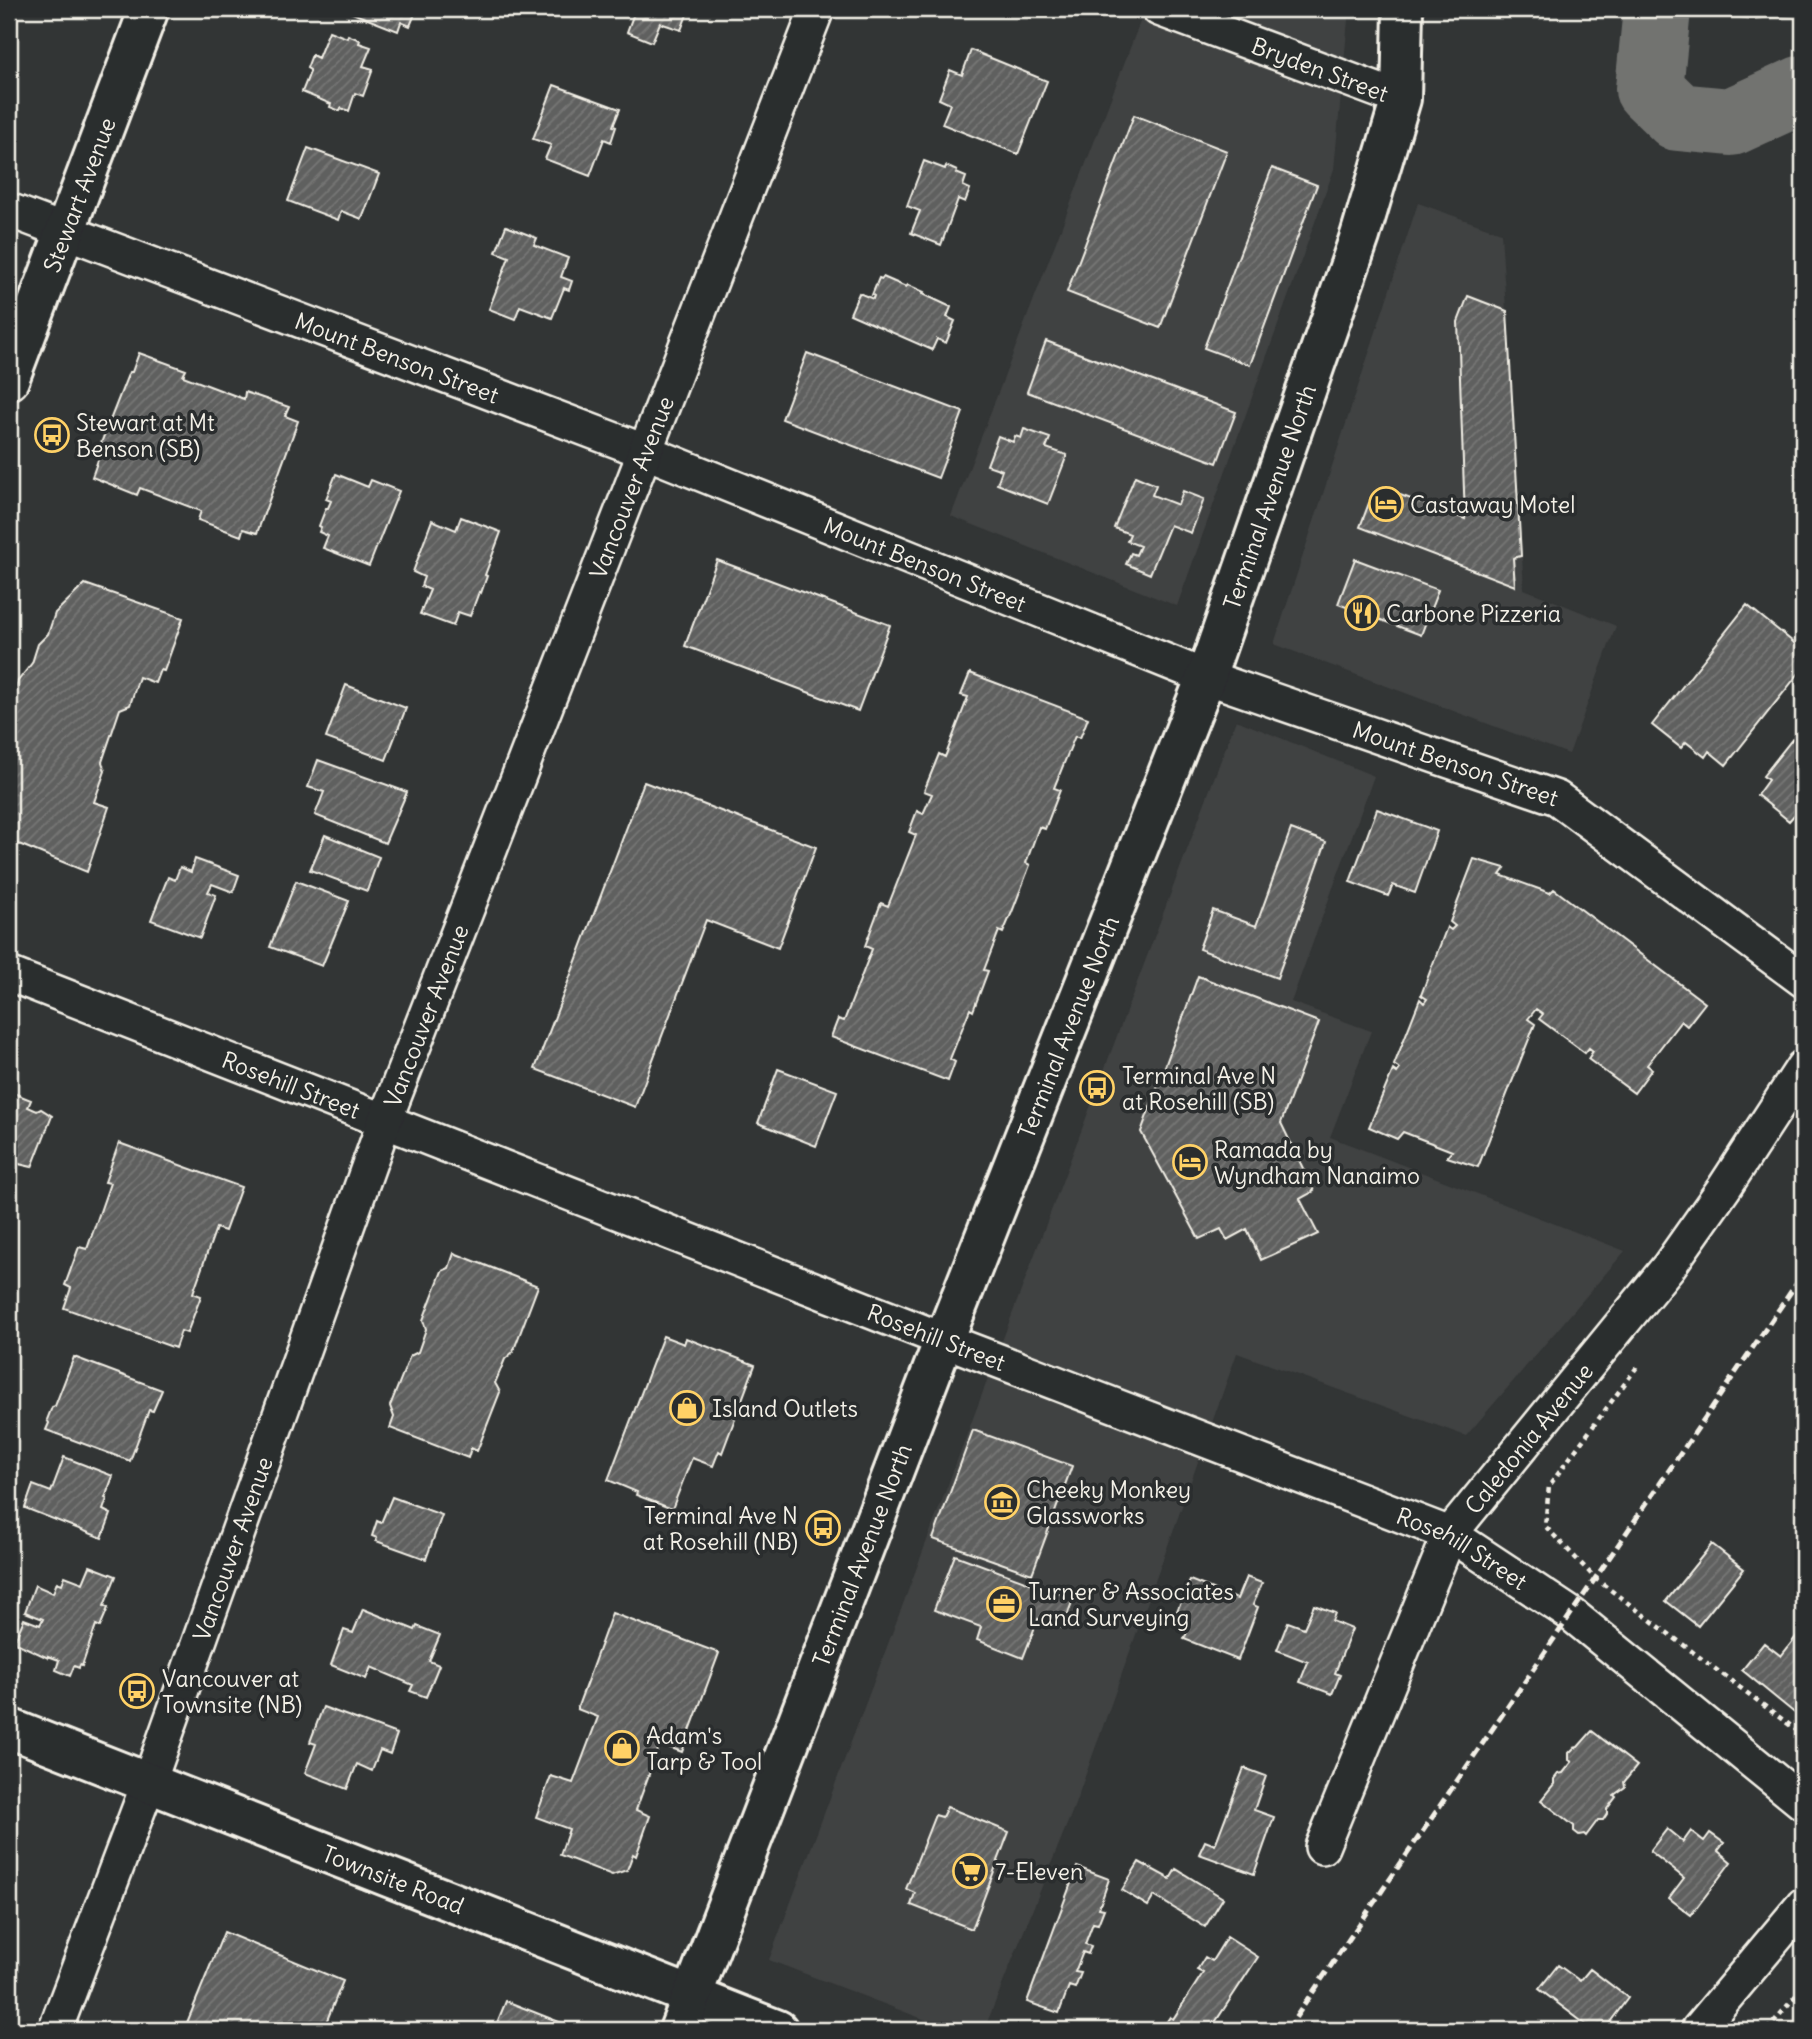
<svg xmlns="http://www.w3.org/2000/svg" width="1812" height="2039" font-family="Delius,sans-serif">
<defs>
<pattern id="park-dots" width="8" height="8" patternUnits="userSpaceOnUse" patternTransform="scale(1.75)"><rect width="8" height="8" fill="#4b4d4c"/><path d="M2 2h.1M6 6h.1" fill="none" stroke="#666766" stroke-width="1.8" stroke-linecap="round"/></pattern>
<pattern id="building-hatch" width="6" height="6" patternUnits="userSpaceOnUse" patternTransform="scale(1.75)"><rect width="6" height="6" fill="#5f605f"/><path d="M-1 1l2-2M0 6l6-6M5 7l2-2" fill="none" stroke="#777776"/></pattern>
</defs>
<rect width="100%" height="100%" fill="#323535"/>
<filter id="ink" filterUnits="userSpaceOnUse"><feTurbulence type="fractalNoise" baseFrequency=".0143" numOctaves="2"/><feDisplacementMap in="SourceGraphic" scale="14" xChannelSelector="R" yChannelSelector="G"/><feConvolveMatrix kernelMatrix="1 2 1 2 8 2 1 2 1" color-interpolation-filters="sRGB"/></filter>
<g filter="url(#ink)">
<!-- built -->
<path fill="#404242" d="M1145,9H1349L1334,169L1177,606L951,516Z
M1418,203L1501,233L1524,589L1616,626L1569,754L1274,644Z
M1236,720L1374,776L1291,1002L1371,1031L1330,1137L1625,1251L1466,1436L1237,1353L1074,1807L984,2030H952L769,1960Z"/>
<!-- park -->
<path fill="url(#park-dots)" stroke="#a09f9a" stroke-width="2" d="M1690,9H1803V14L1752,19Z"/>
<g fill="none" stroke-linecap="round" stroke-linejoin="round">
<!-- river -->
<path stroke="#727370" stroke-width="68" d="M1657,9L1649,89L1678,117L1731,122L1803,89"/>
</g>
<!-- building -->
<path fill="url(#building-hatch)" stroke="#f4f1e8" stroke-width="2" d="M342,9H417L410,26L401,22L398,31Z
M623,9H687L686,11L688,12L681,30L660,23L652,42L627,32L634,13Z
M329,31L347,38L348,35L360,40L359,43L371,47L363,66L373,69L363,96L355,93L349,111L341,108L340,111L330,107L331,104L302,92L310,72V70L307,68L312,55L318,58Z
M971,50L1047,81L1018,154L942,124L950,104L939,99L950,70L962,75Z
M554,85L620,109L613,126L616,127L611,142L604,139L590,176L545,159L551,145L533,139Z
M1134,115L1227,151L1160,328L1067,292Z
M308,148L379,174L362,219L341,211L338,220L288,201Z
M924,161L945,169L946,166L957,171L956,173L966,177L963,186L970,189L965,202L958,199L941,245L911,233L920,211L907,206Z
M1272,168L1317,185L1250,365L1204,348Z
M506,226L537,238L534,245L568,258L561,277L572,281L569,290L564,288L552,318L520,306L515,319L489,309L509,257L496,252Z
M883,277L906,287L908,285L924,292L923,294L951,307L947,317L955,321L946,343L937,339L932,350L850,314L859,293L873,299L874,296L872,295L879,278L882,279Z
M1468,296L1507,311L1521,556L1513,558L1515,586L1360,527L1369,503L1395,493L1465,519L1458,322Z
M1046,341L1236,412L1217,463L1027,392Z
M139,353L186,370L183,376L244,399L245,392L289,407L285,416L298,421L257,533L243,529L241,536L198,520L201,511L140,488L137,495L92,477L99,457L96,456L129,372H132Z
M807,353L963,412L938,478L782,419Z
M1024,429L1050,438L1046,448L1067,455L1048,504L997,484L1002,470L987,465L998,436L1013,442L1015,436L1021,438Z
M336,474L368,487L371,480L399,491L369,566L323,548L328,536L319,532L321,527L319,526L326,508H328L331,501L326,499Z
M1135,476L1156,485L1152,495L1178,505L1183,491L1204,499L1191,533L1170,525L1150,574L1126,564L1131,553L1136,555L1140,546L1127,541L1130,534L1114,528Z
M461,517L501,532L485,575L487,576L481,593L479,592L470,616L458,612L453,626L420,614L430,590L421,586L424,577L413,572L432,520L456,530Z
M1355,559L1438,590L1421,635L1338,604Z
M717,560L890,625L858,711L685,646Z
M85,584L183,618L164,671L160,670L155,683L139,677L130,705L120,709L102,762L105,771L94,802L109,807L87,872L9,840V706L18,681L32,663L38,644L48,634L55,613Z
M1747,605L1803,650V668L1726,765L1709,751L1705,757L1686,742L1681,748L1652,725Z
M970,673L1088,718L1080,738L1075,736L1054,788L1060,790L1045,829L1039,827L1026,863L1030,865L1012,912L1003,933L999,931L984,970L988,971L973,1011L970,1009L950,1059L955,1062L948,1081L831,1037L838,1019L844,1021L872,949L865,946L881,903L888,906L916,835L909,832L917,811L923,814L932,794L924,791L939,754L945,757L968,697L961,695Z
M346,685L406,708L386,760L326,738Z
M1794,737L1803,744V819L1796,813L1789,821L1757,795L1768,780L1763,776Z
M318,760L407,792L385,843L315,815L324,792L308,787Z
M644,782L816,847L778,948L706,920L635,1107L535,1069Z
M1377,809L1437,831L1415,893L1393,885L1388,896L1350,882Z
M1291,829L1326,842L1277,978L1199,949L1213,910L1256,926Z
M325,835L379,857L367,891L310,870Z
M195,859L239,875L233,892L212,884L208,892L216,895L200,938L151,920L168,877L175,880L180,867L191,872Z
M1474,859L1505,868L1500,875L1550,893L1554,889L1705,1003L1687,1026L1681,1021L1647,1065L1652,1069L1634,1093L1588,1059L1593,1051L1589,1048L1585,1053L1539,1019L1543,1014L1536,1009L1528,1019L1535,1024L1478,1167L1447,1157L1452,1151L1403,1132L1397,1139L1369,1127L1393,1070L1397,1073L1400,1069L1394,1065L1420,999L1424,1003L1427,999L1421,995L1447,927L1451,930L1455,926L1450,922Z
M296,881L349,901L322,966L270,947Z
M1198,976L1319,1022L1281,1123L1314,1191L1300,1199L1318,1234L1261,1260L1247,1229L1227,1240L1221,1229L1199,1239L1141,1132Z
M778,1069L837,1091L816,1146L758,1123Z
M11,1092L31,1100L28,1107L37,1111L41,1109L52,1116L32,1167L19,1164L17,1161L9,1158V1159V1098Z
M119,1143L241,1187L225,1231L216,1228L193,1293L201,1296L187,1333L181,1331L175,1348L64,1308L71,1288L65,1285L79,1247L87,1249L110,1183L105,1182Z
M454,1253L538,1286L513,1352L505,1359L495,1383L500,1392L477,1451L471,1448L468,1458L390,1428L394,1417L390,1406L410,1356L418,1352L426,1329L423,1320L442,1271L449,1268Z
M663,1336L684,1344L686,1338L755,1365L722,1453L719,1451L713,1466L692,1458L672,1509L636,1495L637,1492L608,1480Z
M74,1357L162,1390L153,1411L149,1410L130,1461L46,1430L49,1423L47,1420L52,1407L55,1406Z
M973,1430L1072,1466L1032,1574L933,1539Z
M64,1457L113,1476L105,1498L107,1499L103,1510L111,1514L102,1538L25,1508L33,1485L51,1492Z
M392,1497L442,1515L426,1559L376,1541L377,1538L372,1536L377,1521L381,1523Z
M1712,1544L1744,1569L1698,1626L1666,1601Z
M955,1555L1073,1599L1063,1628L1038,1619L1023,1658L977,1640L981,1627L934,1610Z
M90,1566L116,1576L104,1606L108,1608L100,1627L96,1625L82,1666L80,1665L79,1668L74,1666L70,1676L56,1670L59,1660L48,1656V1658L14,1642L24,1619L40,1625L43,1619L25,1612L35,1585L53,1593L57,1582L62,1584L65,1576L83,1583Z
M1246,1577L1262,1583L1253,1605L1258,1607L1238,1660L1184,1639L1188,1630L1172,1623L1190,1580L1237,1599Z
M1314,1605L1335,1613L1332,1621L1352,1629L1335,1673L1340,1675L1332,1694L1300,1682L1308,1662L1277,1650L1288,1622L1304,1628Z
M363,1609L415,1630L417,1626L440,1635L429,1661L439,1665L426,1697L410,1691L413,1685L371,1667L366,1679L331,1665L344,1630L353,1633Z
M612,1613L719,1653L682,1752L660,1744L636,1810L650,1816L636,1856L633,1854L627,1870L612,1875L560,1855L569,1829L536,1817L551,1776L573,1783L598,1717L577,1709Z
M1803,1628V1720L1742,1670L1764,1643L1781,1656Z
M323,1707L397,1734L390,1754L380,1750L372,1771L357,1764L347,1789L305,1773L316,1744L310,1742Z
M1592,1731L1637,1766L1624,1782L1625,1787L1614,1795L1616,1797L1607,1809V1814L1603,1820H1598L1586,1836L1584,1834L1579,1835L1574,1831V1826L1541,1800L1554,1784V1779L1558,1774L1563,1773L1572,1762L1569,1760V1753L1574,1748L1578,1747Z
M1244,1768L1266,1776L1254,1810L1274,1817L1254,1874L1199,1854L1205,1841L1215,1845Z
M947,1807L1009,1832L972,1929L911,1905L915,1893L906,1889L935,1815L942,1817Z
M1667,1829L1683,1842L1691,1831L1704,1841L1710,1833L1724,1843L1718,1851L1731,1862L1691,1915L1669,1898L1684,1878L1650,1851Z
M1139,1862L1170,1879L1176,1869L1223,1898L1205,1927L1154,1896L1148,1906L1122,1890Z
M1077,1867L1109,1879L1099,1908L1104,1909L1098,1924L1093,1923L1085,1944L1091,1946L1088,1954L1083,1952L1075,1972L1081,1973L1075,1988L1069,1986L1059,2013L1027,2002Z
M224,1932L343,1981L323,2030H184Z
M1227,1937L1258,1957L1210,2030H1161L1170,2017L1173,2019L1203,1973L1197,1970L1205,1957L1212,1961Z
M1558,1965L1580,1981L1590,1969L1628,1998L1604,2030H1593L1539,1989Z
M506,2001L562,2023L559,2030H494Z"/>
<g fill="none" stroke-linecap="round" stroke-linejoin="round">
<!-- street casing -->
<g stroke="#f4f1e8" stroke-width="38">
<g id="street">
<path id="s1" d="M1159,9L1401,99"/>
<path id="s2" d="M9,210L644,451L1206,677L1557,798L1803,980"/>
<path id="s3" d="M9,974L944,1340L1450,1534L1571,1614L1803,1803"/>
<path id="s4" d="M1322,1847L1450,1534L1669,1266L1724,1188L1803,1067"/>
<path id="s5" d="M55,2030L149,1782L385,1120L817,9"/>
<path d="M1698,2030L1803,1905"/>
</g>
</g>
<!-- secondary casing -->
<g stroke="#f4f1e8" stroke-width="44">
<g id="secondary">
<path id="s6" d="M9,1728L778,2030"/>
</g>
</g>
<!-- primary casing -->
<g stroke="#f4f1e8" stroke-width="44">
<g id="primary">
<path id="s7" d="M679,2030L944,1340L1206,677L1360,236L1401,99L1403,9"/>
</g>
</g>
<!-- highway casing -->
<g stroke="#f4f1e8" stroke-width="44">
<g id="highway">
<path id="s8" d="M9,380L149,9"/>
</g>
</g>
<!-- path -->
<path stroke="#f4f1e8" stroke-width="4.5" stroke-dasharray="5 5" stroke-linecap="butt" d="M1637,1367L1549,1486L1545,1526L1596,1579L1803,1735
M1767,2030L1803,1987"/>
<!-- street -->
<use href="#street" stroke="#2a2d2e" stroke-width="33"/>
<!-- secondary -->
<use href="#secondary" stroke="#2a2d2e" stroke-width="38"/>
<!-- primary -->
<use href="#primary" stroke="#2a2d2e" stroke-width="38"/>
<!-- highway -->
<use href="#highway" stroke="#2a2d2e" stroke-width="38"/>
<!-- rail -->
<path stroke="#f4f1e8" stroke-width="5" stroke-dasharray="10 5" stroke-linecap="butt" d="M1287,2030L1803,1274"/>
</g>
</g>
<!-- icons -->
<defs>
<g id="bus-ring" transform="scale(1.75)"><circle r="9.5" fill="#2a2d2e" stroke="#ffd166" stroke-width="1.5"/><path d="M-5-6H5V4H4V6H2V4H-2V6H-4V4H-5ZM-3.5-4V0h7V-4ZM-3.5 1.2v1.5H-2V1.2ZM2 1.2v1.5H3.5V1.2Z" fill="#ffd166"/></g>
<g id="hotel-ring" transform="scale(1.75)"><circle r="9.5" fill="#2a2d2e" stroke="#ffd166" stroke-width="1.5"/><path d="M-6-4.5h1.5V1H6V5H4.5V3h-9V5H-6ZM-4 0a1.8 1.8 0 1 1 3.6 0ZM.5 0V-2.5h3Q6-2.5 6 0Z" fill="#ffd166"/></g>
<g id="restaurant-ring" transform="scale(1.75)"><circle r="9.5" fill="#2a2d2e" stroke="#ffd166" stroke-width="1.5"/><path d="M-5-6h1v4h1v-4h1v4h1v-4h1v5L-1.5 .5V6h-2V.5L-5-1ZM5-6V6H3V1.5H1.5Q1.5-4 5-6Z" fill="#ffd166"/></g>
<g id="shop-ring" transform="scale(1.75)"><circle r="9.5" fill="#2a2d2e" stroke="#ffd166" stroke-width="1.5"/><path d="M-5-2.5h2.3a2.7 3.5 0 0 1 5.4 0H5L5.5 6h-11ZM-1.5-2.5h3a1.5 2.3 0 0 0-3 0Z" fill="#ffd166"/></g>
<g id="museum-ring" transform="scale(1.75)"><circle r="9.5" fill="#2a2d2e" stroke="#ffd166" stroke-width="1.5"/><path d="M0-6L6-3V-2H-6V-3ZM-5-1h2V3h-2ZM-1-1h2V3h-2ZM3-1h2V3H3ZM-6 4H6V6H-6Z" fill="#ffd166"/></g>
<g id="office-ring" transform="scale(1.75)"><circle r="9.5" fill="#2a2d2e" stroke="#ffd166" stroke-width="1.5"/><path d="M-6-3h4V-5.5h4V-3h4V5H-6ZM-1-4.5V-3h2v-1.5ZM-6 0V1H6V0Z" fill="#ffd166"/></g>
<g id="supermarket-ring" transform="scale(1.75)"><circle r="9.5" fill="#2a2d2e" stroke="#ffd166" stroke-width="1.5"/><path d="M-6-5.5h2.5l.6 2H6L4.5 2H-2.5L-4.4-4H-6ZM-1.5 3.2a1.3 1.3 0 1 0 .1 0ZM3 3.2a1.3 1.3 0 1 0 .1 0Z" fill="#ffd166"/></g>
</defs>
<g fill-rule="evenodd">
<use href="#bus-ring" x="52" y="435"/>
<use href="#hotel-ring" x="1386" y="504"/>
<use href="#restaurant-ring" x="1362" y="613"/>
<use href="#bus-ring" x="1097" y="1088"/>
<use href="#hotel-ring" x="1190" y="1162"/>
<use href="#shop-ring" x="687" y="1408"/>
<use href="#museum-ring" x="1002" y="1502"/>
<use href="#bus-ring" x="823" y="1528"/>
<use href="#office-ring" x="1004" y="1604"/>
<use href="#bus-ring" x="137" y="1691"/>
<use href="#shop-ring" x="622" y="1748"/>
<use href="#supermarket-ring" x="970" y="1871"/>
</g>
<g text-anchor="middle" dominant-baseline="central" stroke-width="7" stroke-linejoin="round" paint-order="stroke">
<!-- street labels -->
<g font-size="23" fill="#f4f1e8" stroke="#2a2d2e">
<text stroke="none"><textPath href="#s1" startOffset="172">Bryden Street</textPath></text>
<text stroke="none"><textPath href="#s8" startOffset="198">Stewart Avenue</textPath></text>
<text stroke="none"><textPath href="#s2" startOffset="415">Mount Benson Street</textPath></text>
<text stroke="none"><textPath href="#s5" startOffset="1647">Vancouver Avenue</textPath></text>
<text stroke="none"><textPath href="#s7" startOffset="1643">Terminal Avenue North</textPath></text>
<text stroke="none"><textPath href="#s2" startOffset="982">Mount Benson Street</textPath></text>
<text stroke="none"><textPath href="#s2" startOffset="1549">Mount Benson Street</textPath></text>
<text stroke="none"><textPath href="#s5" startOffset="1080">Vancouver Avenue</textPath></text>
<text stroke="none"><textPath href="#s7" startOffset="1076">Terminal Avenue North</textPath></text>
<text stroke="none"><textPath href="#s3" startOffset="303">Rosehill Street</textPath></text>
<text stroke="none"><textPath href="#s3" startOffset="996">Rosehill Street</textPath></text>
<text stroke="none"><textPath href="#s4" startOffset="462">Caledonia Avenue</textPath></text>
<text stroke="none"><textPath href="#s5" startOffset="513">Vancouver Avenue</textPath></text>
<text stroke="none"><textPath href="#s3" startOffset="1563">Rosehill Street</textPath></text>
<text stroke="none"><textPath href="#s7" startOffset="509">Terminal Avenue North</textPath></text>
<text stroke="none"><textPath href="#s6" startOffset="413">Townsite Road</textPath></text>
</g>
<!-- poi labels -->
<g font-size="23" fill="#f4f1e8" stroke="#2a2d2e" text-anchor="start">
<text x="76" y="422">Stewart at Mt<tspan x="76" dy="26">Benson (SB)</tspan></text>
<text x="1410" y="504">Castaway Motel</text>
<text x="1386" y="613">Carbone Pizzeria</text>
<text x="1122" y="1075">Terminal Ave N<tspan x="1122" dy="26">at Rosehill (SB)</tspan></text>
<text x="1214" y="1149">Ramada by<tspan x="1214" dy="26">Wyndham Nanaimo</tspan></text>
<text x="712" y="1408">Island Outlets</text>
<text x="1026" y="1489">Cheeky Monkey<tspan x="1026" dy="26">Glassworks</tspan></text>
<text x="798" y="1515" text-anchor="end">Terminal Ave N<tspan x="798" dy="26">at Rosehill (NB)</tspan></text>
<text x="1028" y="1591">Turner &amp; Associates<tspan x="1028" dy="26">Land Surveying</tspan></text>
<text x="162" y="1678">Vancouver at<tspan x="162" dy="26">Townsite (NB)</tspan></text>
<text x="646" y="1735">Adam's<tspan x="646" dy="26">Tarp &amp; Tool</tspan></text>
<text x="995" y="1871">7-Eleven</text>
</g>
</g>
<!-- margin -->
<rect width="1812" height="2039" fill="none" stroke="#2a2d2e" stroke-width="35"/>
<rect x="18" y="18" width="1777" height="2004" fill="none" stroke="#f4f1e8" stroke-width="2.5" filter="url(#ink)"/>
</svg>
